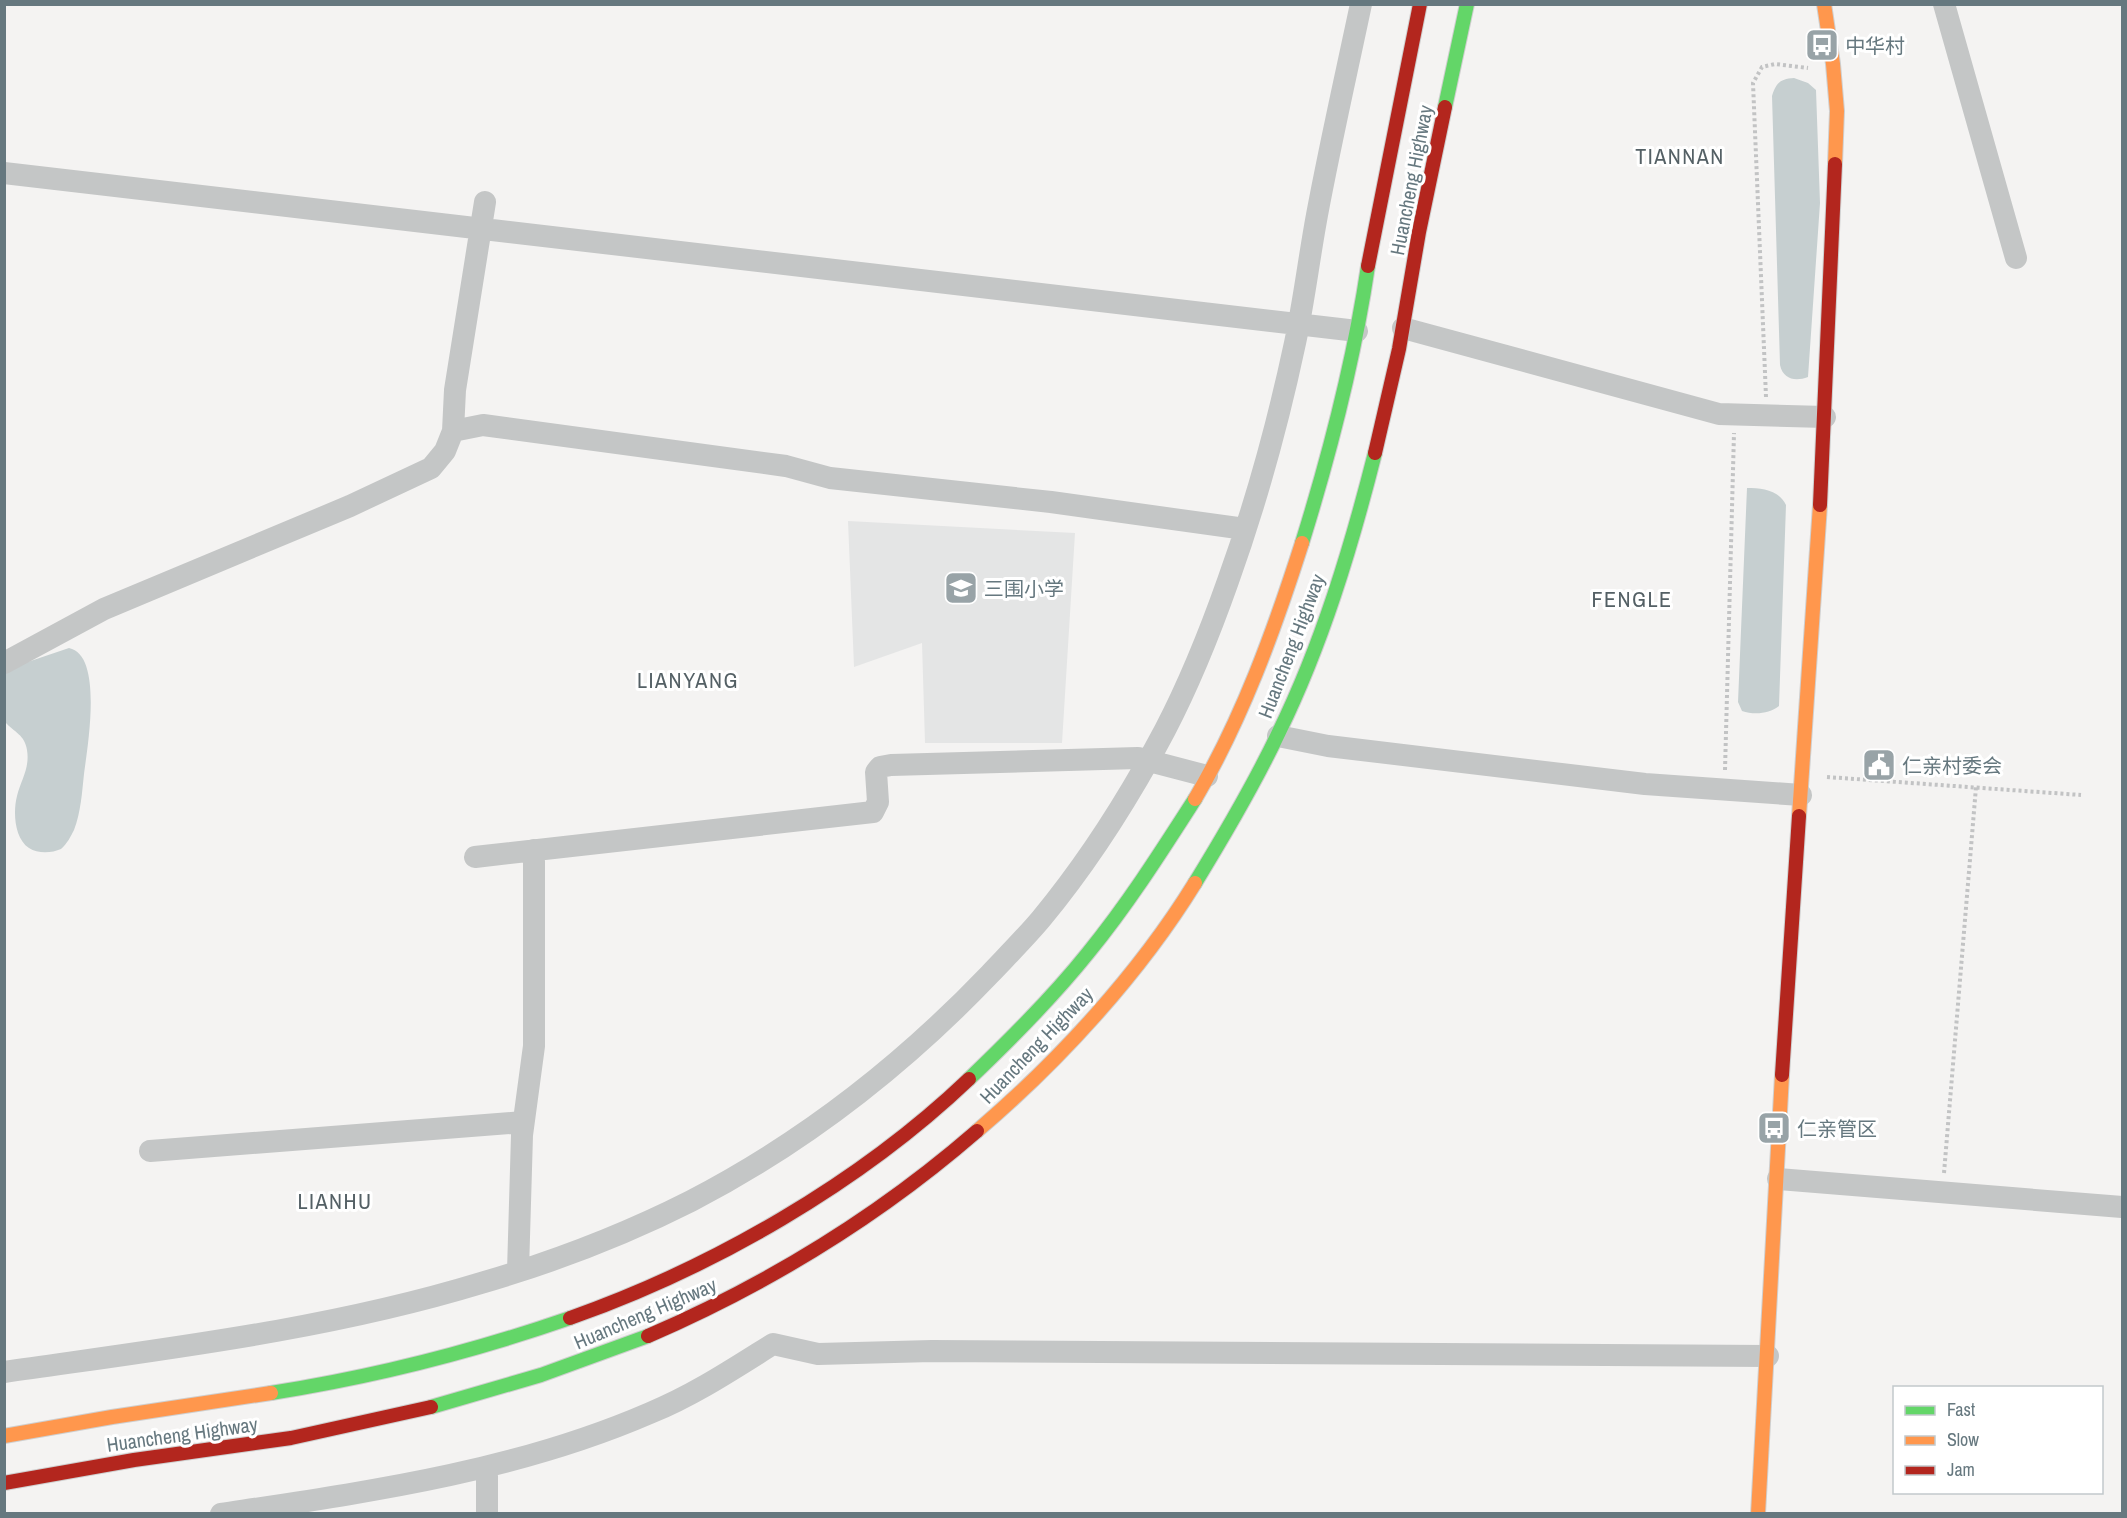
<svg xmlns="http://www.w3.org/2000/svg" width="2127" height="1518" font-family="'Archivo Narrow','Noto Sans SC',sans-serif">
<rect width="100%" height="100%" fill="#f4f3f2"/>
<!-- built -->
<path fill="#e4e5e5" d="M848,521L1075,533L1062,743H925L922,643L854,667Z"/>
<!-- water -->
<path fill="#c6cfd0" d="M1794,78L1808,83L1816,90L1820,203L1808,377C1795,382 1783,379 1780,365L1772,96C1776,83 1780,79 1794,78Z
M1747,488C1762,488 1779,490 1786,505L1779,706C1769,714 1754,715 1742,711L1738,702Z
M69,648C104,655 87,749 84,774C82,792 81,812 74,830C71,836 67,844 61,849C52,853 38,854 29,848C14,838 13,811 17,796C21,780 30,768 27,750C25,735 14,732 5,722L4,670Z"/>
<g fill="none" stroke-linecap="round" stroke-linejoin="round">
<!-- fast casing -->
<g stroke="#cfcfcf" stroke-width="16">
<path id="fast" d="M1445,107L1467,4
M1302,543C1330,453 1354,360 1368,266
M1195,883C1225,834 1254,785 1279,732C1322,644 1351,548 1375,453
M969,1079C1011,1039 1052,998 1088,953C1128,904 1161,852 1195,799
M271,1393C373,1377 472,1352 570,1318
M431,1407L541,1375L648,1336"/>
</g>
<!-- slow casing -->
<g stroke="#cfcfcf" stroke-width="16">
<path id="slow" d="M1824,4L1833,64L1837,111L1835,164
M1195,799C1242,719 1274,631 1302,543
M1799,816L1820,505
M977,1131C1058,1062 1139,974 1195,883
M4,1436L112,1417L271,1393
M1758,1514L1782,1075"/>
</g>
<!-- jam casing -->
<g stroke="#cfcfcf" stroke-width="16">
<path id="jam" d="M1368,266L1420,4
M1375,453L1399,349L1419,232L1445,107
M1820,505L1835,164
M1782,1075L1799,816
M570,1318C712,1268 860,1183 969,1079
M648,1336C768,1284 878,1217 977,1131
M4,1483L134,1460L291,1438L431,1407"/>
</g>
<!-- path -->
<path stroke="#c2c3c4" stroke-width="4" stroke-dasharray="3 3" stroke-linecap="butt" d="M1766,397L1753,83L1762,67L1775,64L1808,68
M1725,770L1734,433
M1827,777L2081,795
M1944,1173L1976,787"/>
<!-- street -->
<path stroke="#c4c6c6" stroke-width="22" d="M1944,4L2016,258
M4,173L1357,331
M1403,328L1719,414L1825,417
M453,431L483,425L786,466L830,478L1051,502L1245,529
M4,663L104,609L350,506L431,468L445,451L453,431L455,390L485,202
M1278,736L1328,746L1645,784L1801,795
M475,857L873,812L878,802L876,772L880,767L891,765L1138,758L1207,776
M150,1151L523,1122
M1778,1179L2122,1207
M518,1271L522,1135L534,1046V850
M4,1372C163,1349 327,1330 481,1283C553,1262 624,1235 691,1201C803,1143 903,1065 990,974C1007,956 1025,938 1041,919C1089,861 1130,796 1165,730C1190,682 1210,632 1228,581C1256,503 1278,423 1295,343C1304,301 1309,258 1317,215C1330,145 1346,75 1361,4
M487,1467V1514
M221,1514C367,1492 514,1472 650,1413C694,1395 733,1369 773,1344L818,1354L932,1351L1768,1356"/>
<!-- fast -->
<use href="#fast" stroke="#63d668" stroke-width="14"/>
<!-- slow -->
<use href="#slow" stroke="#ff974d" stroke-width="14"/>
<!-- jam -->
<use href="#jam" stroke="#b3261e" stroke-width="14"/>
</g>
<!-- icons -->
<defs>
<g id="bus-square" transform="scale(1.725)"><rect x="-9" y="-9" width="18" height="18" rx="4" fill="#98a3a7" stroke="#fff"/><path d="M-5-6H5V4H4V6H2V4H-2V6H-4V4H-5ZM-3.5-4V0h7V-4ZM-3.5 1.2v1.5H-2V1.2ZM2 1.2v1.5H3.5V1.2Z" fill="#fff"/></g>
<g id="school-square" transform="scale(1.725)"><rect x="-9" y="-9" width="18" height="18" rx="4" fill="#98a3a7" stroke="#fff"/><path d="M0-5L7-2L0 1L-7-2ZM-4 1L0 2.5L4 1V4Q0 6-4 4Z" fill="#fff"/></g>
<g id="civic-square" transform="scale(1.725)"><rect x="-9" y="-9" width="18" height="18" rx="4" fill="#98a3a7" stroke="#fff"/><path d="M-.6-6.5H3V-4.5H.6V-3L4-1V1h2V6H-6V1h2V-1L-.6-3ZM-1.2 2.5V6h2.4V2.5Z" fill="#fff"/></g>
</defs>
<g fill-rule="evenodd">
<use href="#bus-square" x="1822" y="45"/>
<use href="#school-square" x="961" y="588"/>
<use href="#civic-square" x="1879" y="765"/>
<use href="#bus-square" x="1774" y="1128"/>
</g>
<g text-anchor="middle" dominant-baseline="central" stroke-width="6" stroke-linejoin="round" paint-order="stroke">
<!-- poi labels -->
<g font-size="20" fill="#66787f" stroke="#fff" text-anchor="start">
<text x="1845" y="45">中华村</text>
<text x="984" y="588">三围小学</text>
<text x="1902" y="765">仁亲村委会</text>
<text x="1797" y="1128">仁亲管区</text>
</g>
<!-- street labels -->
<g font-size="20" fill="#66787f" stroke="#fff">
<text transform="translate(1411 180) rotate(-79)">Huancheng Highway</text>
<text transform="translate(1291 646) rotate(-69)">Huancheng Highway</text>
<text transform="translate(1036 1045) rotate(-46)">Huancheng Highway</text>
<text transform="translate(645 1313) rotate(-23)">Huancheng Highway</text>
<text transform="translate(182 1434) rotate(-8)">Huancheng Highway</text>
</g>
<!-- quarter labels -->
<g font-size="22" letter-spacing="1.5" fill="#546065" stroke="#fff">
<text x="1680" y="156">TIANNAN</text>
<text x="1632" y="599">FENGLE</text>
<text x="688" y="680">LIANYANG</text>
<text x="335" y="1201">LIANHU</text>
</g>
</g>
<!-- border -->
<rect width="2127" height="1518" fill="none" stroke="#66787f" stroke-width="12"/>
<!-- legend -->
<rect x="1893" y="1386" width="210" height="108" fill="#ffffff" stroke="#c2c9cc" stroke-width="1.5"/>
<rect x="1905" y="1406" width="30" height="9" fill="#63d668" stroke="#c2c9cc" stroke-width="1.5"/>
<text x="1947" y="1416" font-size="18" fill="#66787f">Fast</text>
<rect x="1905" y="1436" width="30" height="9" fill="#ff974d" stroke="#c2c9cc" stroke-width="1.5"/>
<text x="1947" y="1446" font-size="18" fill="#66787f">Slow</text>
<rect x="1905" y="1466" width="30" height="9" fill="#b3261e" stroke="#c2c9cc" stroke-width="1.5"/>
<text x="1947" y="1476" font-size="18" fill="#66787f">Jam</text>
</svg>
